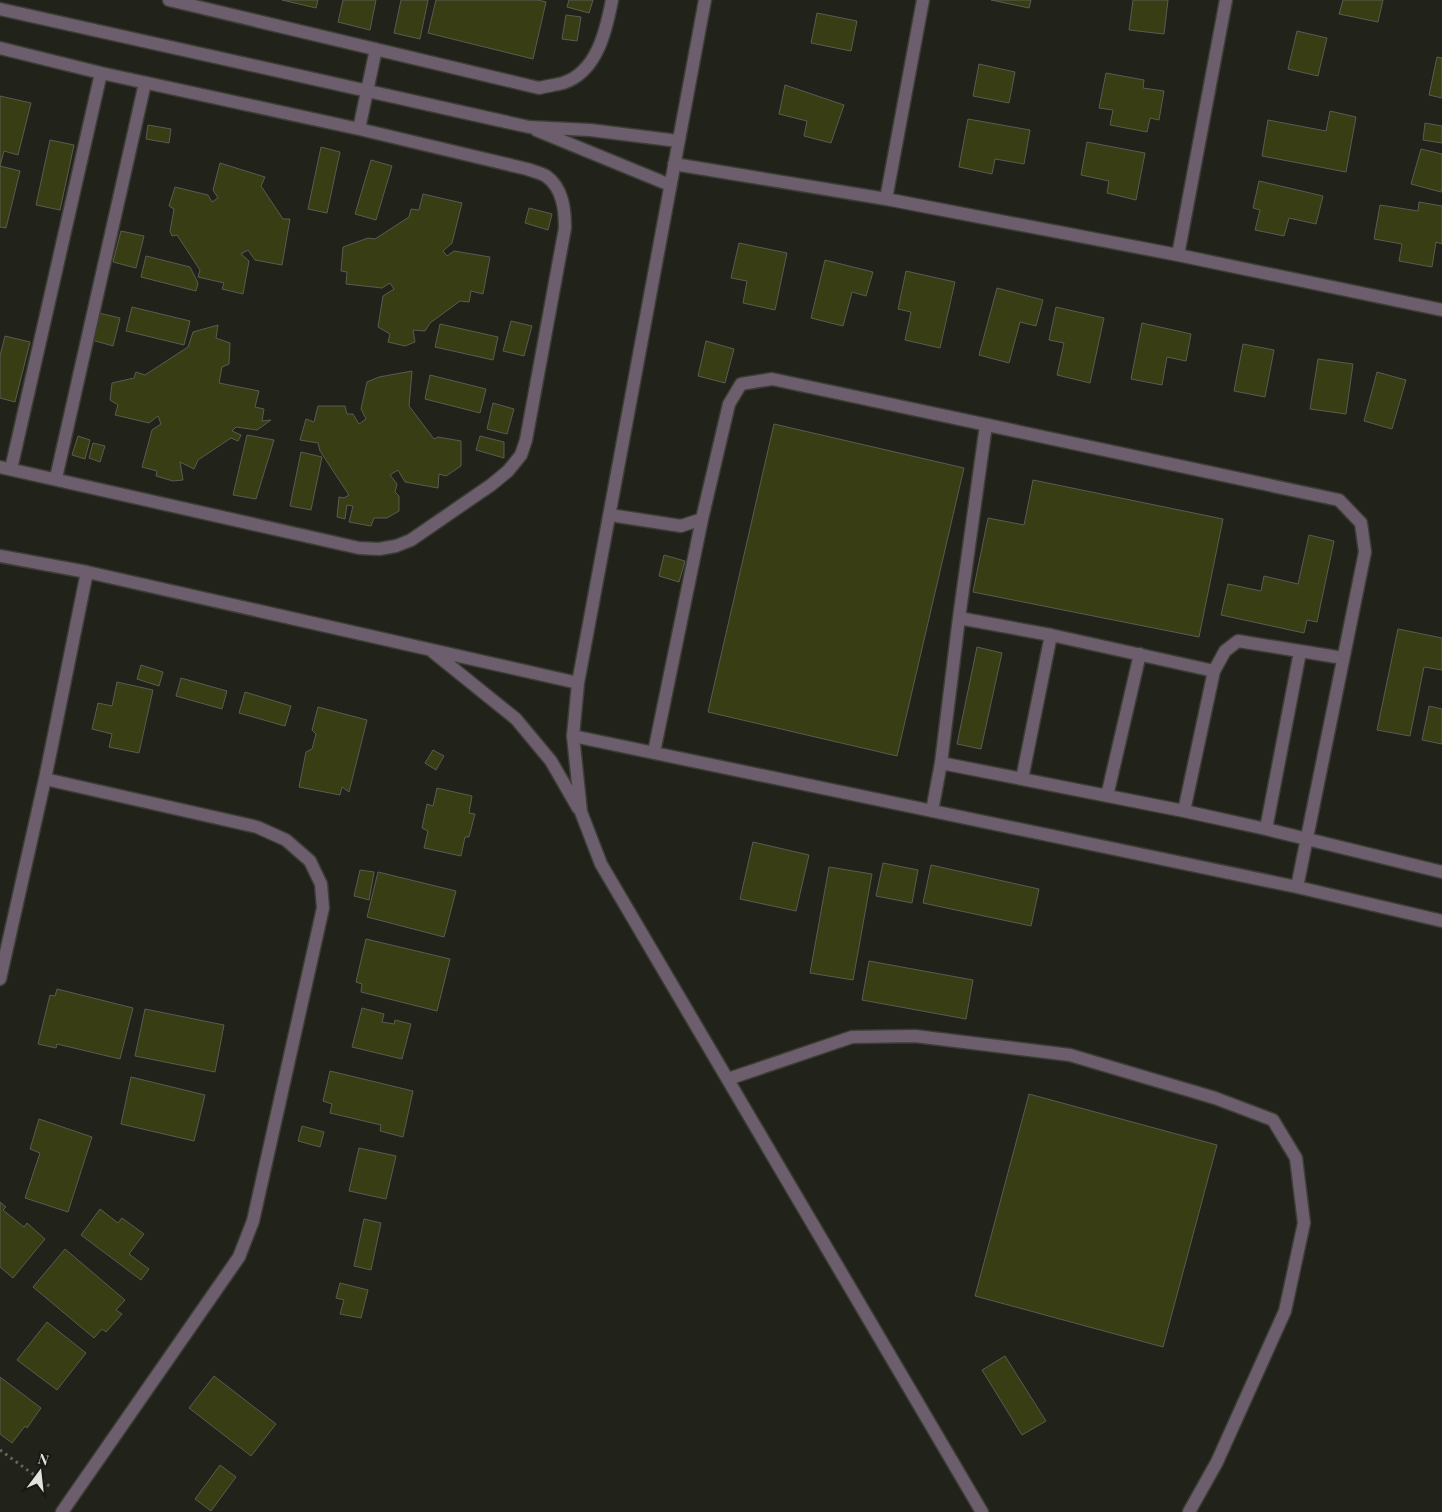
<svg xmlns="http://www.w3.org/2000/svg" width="1442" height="1512" font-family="'Playfair Display',serif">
<rect width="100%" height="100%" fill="#21231b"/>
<!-- building -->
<path fill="#393d13" stroke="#5a5b52" d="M282,0H318L316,8Z
M343,0H376L370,30L338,22Z
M401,0H428L420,39L394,33Z
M436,0H538L546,2L533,59L428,33Z
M569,0H593L589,13L567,7Z
M991,0H1031L1029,8Z
M1133,0H1168L1164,34L1129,30Z
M1343,0H1383L1378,22L1339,14Z
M817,13L857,21L851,51L811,43Z
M566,15L581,17L577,41L562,39Z
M1297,31L1327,38L1318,76L1288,69Z
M1437,57L1442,58V98L1429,95Z
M979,64L1015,72L1009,103L973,96Z
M1106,73L1144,80L1143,88L1164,91L1159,120L1150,118L1147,132L1110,125L1113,110L1099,108Z
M785,85L844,105L831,143L804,136L807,121L779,114Z
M0,96L31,103L18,155L4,151L0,166Z
M1330,111L1356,117L1346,172L1262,156L1268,120L1326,131Z
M968,119L1030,130L1024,164L995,159L992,174L959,167Z
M1425,123L1442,126V143L1423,140Z
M148,125L171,129L169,143L146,139Z
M50,140L74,145L60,210L36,205Z
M1087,142L1145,153L1136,200L1107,193L1109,181L1081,175Z
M321,147L340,152L327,213L308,209Z
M1421,149L1442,154V187L1441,192L1411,184Z
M371,160L392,166L376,220L355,214Z
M220,163L265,177L261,186L283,219H290L282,265L255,260L248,250L241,254L249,261L243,294L222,289L224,283L198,277L200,270L177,235L172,236L170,231L174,209L169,206L175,187L208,195L212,202L218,198L213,190Z
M0,166L20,171L6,228L0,227Z
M1259,181L1323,196L1316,224L1289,218L1284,236L1255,230L1260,210L1253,208Z
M423,194L462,203L452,243L443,251L447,256L454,251L490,257L483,294L471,291L469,302L460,301L430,323L425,331L413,330L415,342L405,346L388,342L390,334L378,327L383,296L394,289L390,283L382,288L346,284L347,272L341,271L343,247L368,238L375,239L409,217L411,209L419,210Z
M1419,202L1442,206V244L1436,242L1432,267L1399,261L1402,244L1374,239L1380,205L1418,211Z
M529,208L552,214L548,230L525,223Z
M121,231L144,236L136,268L113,262Z
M739,243L787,253L775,310L743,303L747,281L731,278Z
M146,256L190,267L198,283L196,291L141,277Z
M825,260L873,272L866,296L852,292L843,326L811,318Z
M906,271L955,282L940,348L905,340L911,312L898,309Z
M997,288L1043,300L1036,326L1020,322L1009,363L979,355Z
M132,307L190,321L184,345L126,331Z
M1056,307L1104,318L1090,383L1057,375L1064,343L1049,340Z
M99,313L120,318L113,346L92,340Z
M511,321L532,326L524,356L503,351Z
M1142,323L1191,334L1186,361L1167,357L1162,385L1131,379Z
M440,324L498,337L493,360L435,347Z
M218,325L216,338L230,343L229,364L222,367L219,383L259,391L255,407L264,409L262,421L271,420L257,430L236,427L232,431L241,435L238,441L231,438L198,460L194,469L180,462L183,480L173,481L156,476L157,471L142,467L152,430L161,424L158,416L149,423L115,415L118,405L110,400L112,383L134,378L136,372L145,375L188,347L193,332Z
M5,336L30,342L15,402L0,398V356Z
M706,341L734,349L725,383L698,376Z
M1243,344L1274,350L1265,397L1234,391Z
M1318,359L1353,364L1346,414L1310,409Z
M412,371L409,406L434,439L438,437L461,441V466L446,476L439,474L438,488L405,482L398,470L390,475L397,484L395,492L399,496V511L387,518H374L371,526L349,522L353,506L347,505L345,519L337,517L339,497L344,498L349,495L320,451L318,443L300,440L306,419L314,422L318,406H345L347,414H353L359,424L366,419L361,409L367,382L379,377Z
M1377,372L1406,380L1392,429L1364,421Z
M430,375L486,389L480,413L425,399Z
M493,403L514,409L507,434L487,429Z
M774,424L964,468L897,756L708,712Z
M247,435L274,440L256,499L233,495Z
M78,436L90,440L85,459L72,455Z
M480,436L504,442V458L476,450Z
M93,443L105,446L100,462L89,458Z
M301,452L322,457L311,510L290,506Z
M1033,480L1223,519L1199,637L973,592L988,518L1024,525Z
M1309,535L1334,541L1317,622L1307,620L1304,633L1221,615L1228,584L1261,591L1264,576L1298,584Z
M664,555L685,561L679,582L659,576Z
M1398,629L1442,638V670L1424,667L1410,736L1377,730Z
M977,647L1002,653L981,749L957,744Z
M141,665L163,672L159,686L137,679Z
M181,678L227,691L222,709L176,696Z
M117,682L153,690L139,753L109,747L112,734L92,729L98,703L112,706Z
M245,692L291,706L285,726L239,713Z
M1429,706L1442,709V744L1422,740Z
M318,707L367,720L349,792L342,787L340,795L299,787L306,752L312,749L316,734L312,730Z
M433,750L444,756L436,770L425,763Z
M437,788L472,796L469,813L475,814L469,837H465L461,856L424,848L428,831L422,828L427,804L433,806Z
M753,842L809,855L796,911L740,899Z
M883,863L918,870L912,903L876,896Z
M931,865L1039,889L1031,926L923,903Z
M829,867L872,874L853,980L810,973Z
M360,870L374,872L369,900L354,896Z
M378,872L456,891L444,937L367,917Z
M366,939L450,959L437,1011L361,992L362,984L356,982Z
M869,961L973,980L966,1019L862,1000Z
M57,989L133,1008L120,1059L57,1044L56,1048L38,1044L50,995L55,996Z
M362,1008L384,1014L382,1022L394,1024L395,1020L411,1024L402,1059L352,1047Z
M145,1009L224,1025L215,1072L135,1056Z
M330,1071L413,1091L403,1137L380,1131L381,1125L330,1113L332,1104L323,1101Z
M131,1077L205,1095L194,1141L121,1124Z
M1029,1094L1217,1145L1163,1347L975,1296Z
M39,1119L92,1137L68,1212L25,1198L40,1153L30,1149Z
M302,1126L324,1132L320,1147L298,1141Z
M359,1148L396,1156L386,1199L349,1191Z
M0,1202L6,1207L3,1210L24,1227L27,1223L45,1239L13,1278L0,1267Z
M100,1209L118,1223L122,1218L144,1234L129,1254L149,1269L141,1280L81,1235Z
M364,1219L381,1223L371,1270L354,1266Z
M65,1249L125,1300L116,1310L122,1314L106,1332L102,1329L94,1338L33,1287Z
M340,1283L368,1290L361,1318L340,1314L344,1300L336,1298Z
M47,1322L86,1353L57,1390L17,1360Z
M1005,1356L1046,1421L1022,1435L982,1370Z
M214,1376L276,1424L251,1456L189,1408Z
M0,1377L41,1408L27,1428L25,1426L12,1443L0,1434Z
M220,1465L236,1477L211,1511L195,1499Z"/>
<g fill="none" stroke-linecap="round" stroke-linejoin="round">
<!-- lane casing -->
<g stroke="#3c3e36" stroke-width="15">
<path id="lane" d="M610,515L681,526L702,519L729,404L741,384L772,379L1339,500L1361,523L1365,552L1297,887
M959,618L986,425
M573,736L1297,887L1442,921
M654,752L702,519
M941,763L1184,811L1266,829L1442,872
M1022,779L1051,635
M1107,796L1140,654
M932,811L941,763L959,618L1051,635L1214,671
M1184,811L1214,671L1225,651L1238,641L1343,658
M1266,829L1300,652
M728,1079L852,1037L915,1036L1070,1055L1215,1098L1273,1120L1296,1158L1304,1223L1285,1311L1217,1462L1189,1512"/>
</g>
<!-- street casing -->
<g stroke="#3c3e36" stroke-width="15">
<path id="street" d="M169,0L539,88C547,86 555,85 563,83C597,72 606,31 612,0
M705,0L578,683L573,736L581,812L601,864L982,1512
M0,9L529,127L590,130L678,141
M0,48L101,73L359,129L527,169C533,171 541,173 546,176C563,188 565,210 565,228L526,440L521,455L508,471L491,485L411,540L396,546L379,549L359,548L0,467
M359,129L376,49
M536,130L670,185
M674,164L886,199L1178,255L1442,310
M886,199L923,0
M1178,255L1226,0
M11,469L101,73
M56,478L145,83
M0,556L87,572L578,683
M433,652L516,719L551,761L578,808
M45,779L257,827L286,840L310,861L321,884L323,908L253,1221L239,1257L62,1512
M0,979L45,779L87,572"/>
</g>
<!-- path -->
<path stroke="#63655e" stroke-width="3" stroke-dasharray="2.5 4" stroke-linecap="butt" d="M0,1450L52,1488"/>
<!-- lane -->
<use href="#lane" stroke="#6c5e6c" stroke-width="12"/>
<!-- street -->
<use href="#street" stroke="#6c5e6c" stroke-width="12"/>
</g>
<!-- north arrow -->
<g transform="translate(40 1472) rotate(15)" stroke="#181912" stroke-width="4" paint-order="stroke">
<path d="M0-4L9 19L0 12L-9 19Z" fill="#e2e3de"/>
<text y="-8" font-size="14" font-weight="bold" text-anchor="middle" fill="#e2e3de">N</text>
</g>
</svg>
